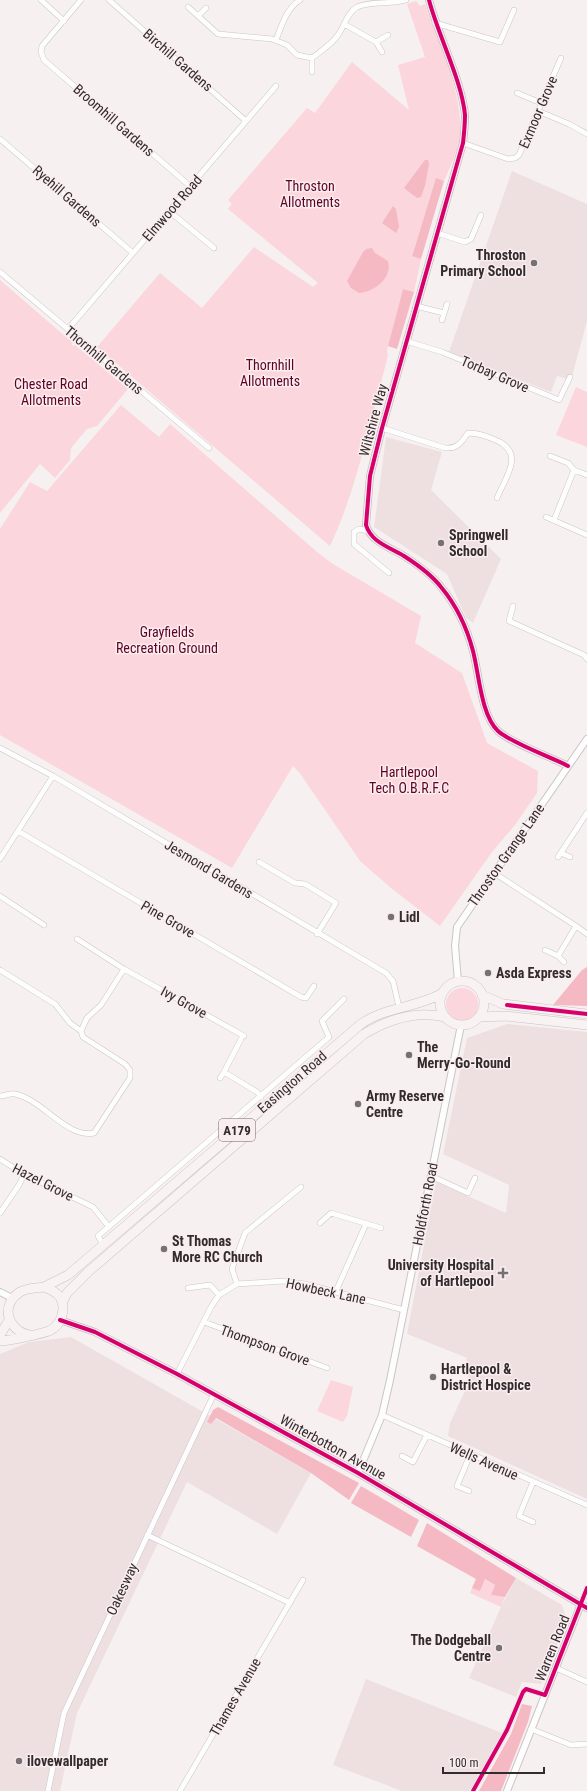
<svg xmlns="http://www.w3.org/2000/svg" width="587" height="1791" font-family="'Roboto Condensed',sans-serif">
<rect width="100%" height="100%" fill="#f7f0f1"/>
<!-- built -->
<path fill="#eee0e1" d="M512,171L587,204V321L571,380L557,376L551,392L449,352Z
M386,437L442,452L431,490L501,559L473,623L466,618L447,574L374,527Z
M507,1024L587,1032V1499L448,1436L450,1423L470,1380L463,1368L467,1358L407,1334L436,1182L506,1213L509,1185L443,1154L467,1038Z
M71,1337L311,1473L277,1534L187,1482L77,1713L60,1791H0V1354L29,1342Z
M516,1578L562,1605L567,1621L541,1684L522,1682L516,1697L469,1678L501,1607Z
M366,1679L502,1733L472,1791H402L333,1765Z"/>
<!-- green -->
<path fill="#fbd6dc" d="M416,1L420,6L425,4C439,44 469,105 458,147C454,158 449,170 444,181L436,179L412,255L421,259L414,292L403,289L387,350L388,355L384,371C368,429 356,491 330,546L97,347L160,273L202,308L254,247L313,287L318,283L228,209L232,204L228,200L307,108L315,113L352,62L409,110L398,65L425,57L407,4Z
M0,280L73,343L71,344L73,346L75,345L128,389L97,426L87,429L71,448L70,460L55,478L40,464L0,513Z
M576,387L587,392V447L556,435Z
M121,405L159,437L170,424L317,552L333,564L421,616L415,643L462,673L487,743L538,771L537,793L515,825L492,852L440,926L391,888L360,861L299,772L293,766L232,868L0,735V529L30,482L47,491Z
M446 1004a16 16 0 1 1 32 0a16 16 0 1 1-32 0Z
M331,1380L353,1387L347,1416L343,1422L317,1411Z
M485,1579L495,1585L491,1595L505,1597L501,1607L470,1593L472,1588L480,1590Z"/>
<!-- forest -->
<path fill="#f5b9c4" d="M425,160H428L429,164L425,186L421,197L417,198L404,188Z
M436,178L444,181L421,259L412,256Z
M393,206L396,209L399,227L396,233L382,223Z
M372,248L375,253L388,261C393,278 374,292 359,293L351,288L347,281L363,252L366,249Z
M403,289L414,292L397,349L388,346Z
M587,967V1006L553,1005L582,970Z
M218,1407L359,1483L349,1500L311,1473L216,1418L211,1424L207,1422L213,1410Z
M361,1486L419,1520L411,1537L351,1503Z
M427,1523L516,1578L505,1597L491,1595L495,1585L485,1579L480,1591L472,1588L476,1579L417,1546Z
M522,1704L532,1706L528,1722L501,1791H479L511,1734Z"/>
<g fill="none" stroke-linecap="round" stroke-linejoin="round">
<!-- minor casing -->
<g stroke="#cac5c6" stroke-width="6">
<path id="minor" d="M41,0L64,21
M81,0L42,46L41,52L44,60L190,186
M109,0L246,121
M188,7L218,34L272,39L287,45L297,55L312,58C321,51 332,44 338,35C345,25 347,13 357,7C373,0 391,5 406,0
M198,16L206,8
M435,23L500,42L514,10
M344,24L376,42L382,52
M276,40C282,25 286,9 300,0
M376,42L388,35
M312,72V58
M517,93L541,103
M538,111L569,124L587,134
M0,139L133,253
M463,143L508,159L515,158L519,155L561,58
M169,211L214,248
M437,233L465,242L471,239L481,215
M0,272L209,448
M416,306L444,313
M442,320L447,304
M68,329L276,86
M406,341L442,352L559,400L570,377
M382,428L445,448C457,449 461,443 468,433C480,433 488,437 498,441C525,454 505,478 497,498
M550,456L568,463L574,470L587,475
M546,517L587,535
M554,520L574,470
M368,531L359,529L354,532V544L389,573
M513,606L509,621L584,655L587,659
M0,748L53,776L386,973L393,981L399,1007
M18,831L301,997L306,998L314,986
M561,853L570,857
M558,857L587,813
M0,859L53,776
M259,862L295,883L305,884L336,903L317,934
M494,873L576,926L558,956
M0,896L44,925
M576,926L587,934
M77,939L124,969
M545,950L558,956L564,962
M0,970L55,1004L70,1023L81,1031L83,1037L125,1064L130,1070V1078L94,1133C67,1139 42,1099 15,1094C11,1093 4,1096 0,1096
M81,1031L87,1018L101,1005L124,969L244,1036
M241,1039L224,1072L257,1092L261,1097
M220,1078L224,1072
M0,1159L24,1174L93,1207L109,1227
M431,1176L468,1193L475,1178
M0,1213L19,1185L24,1174
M320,1223L331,1213L381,1228
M104,1246L98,1236L329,1037L322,1021L344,999
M237,1284L232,1269L245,1233L301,1187
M188,1288L210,1285L219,1295
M336,1291L366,1224
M204,1322L327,1368
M177,1374L211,1307L219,1295L237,1284L283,1281L305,1284L404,1310
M382,1415L587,1505
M402,1456L413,1462L427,1435
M533,1482L519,1516L533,1522
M469,1491L457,1486L470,1455
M147,1535L290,1603
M581,1604L587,1588
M556,1668L587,1682
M531,1729L571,1745L587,1744
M48,1791L64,1713L214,1394
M180,1791L303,1580
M473,1791L507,1730L523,1692L526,1689L545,1695"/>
</g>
<!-- tertiary casing -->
<g stroke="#cac5c6" stroke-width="8">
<path id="tertiary" d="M429,0C438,35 462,81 465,115C465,124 464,134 463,143L382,428L370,476L366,525C371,542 389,547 404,556C418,565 431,574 441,587C456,605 467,628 473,651C479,674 481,715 498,731C511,743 551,757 568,766
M458,981L455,946L457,927L587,739
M0,1292L12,1298
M60,1320L95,1332L177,1374L358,1473L587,1608
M358,1473L382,1415L390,1380L461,1025
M507,1791L581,1604"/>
</g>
<!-- trunk casing -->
<g stroke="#ccc2c3" stroke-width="10">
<path id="trunk" d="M440 1003a22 22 0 1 1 44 0a22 22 0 1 1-44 0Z
M482,995L503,1004L587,1014
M479,1017L506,1016L587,1025
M44,1287L68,1275L81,1264L361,1024C385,1007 415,1008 441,994
M62,1303L67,1293L88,1272L364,1034C389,1019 416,1010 444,1017
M0,1335L9,1320
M0,1341C9,1341 40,1334 49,1331C61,1326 67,1308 60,1297C56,1292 50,1289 44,1287C37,1288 26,1288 20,1292C0,1305 7,1330 29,1335"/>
</g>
<!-- minor -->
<use href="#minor" stroke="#fefdfd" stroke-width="5"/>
<!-- tertiary -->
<use href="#tertiary" stroke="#fefdfd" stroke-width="6"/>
<!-- trunk -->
<use href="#trunk" stroke="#f8f2f3" stroke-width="9"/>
<!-- cycleway casing -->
<g stroke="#faedef" stroke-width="6">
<path id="cycleway" d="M429,0C438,35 462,81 465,115C465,124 464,134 463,143L382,428L370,476L366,525C371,542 389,547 404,556C418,565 431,574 441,587C456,605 467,628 473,651C479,674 481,715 498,731C511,743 551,757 568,766
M507,1005L587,1014
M60,1320L95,1332L177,1374L358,1473L587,1608
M473,1791L507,1730L523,1692L526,1689L545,1695L587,1588"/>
</g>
<!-- cycleway -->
<use href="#cycleway" stroke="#d6006c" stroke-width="4"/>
</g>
<!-- markers -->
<g fill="#767172" stroke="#faedef" stroke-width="1.5">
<circle cx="534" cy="263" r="4"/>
<circle cx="441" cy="543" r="4"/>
<circle cx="391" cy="917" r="4"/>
<circle cx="488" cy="973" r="4"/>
<circle cx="409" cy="1055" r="4"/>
<circle cx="358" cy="1104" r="4"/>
<circle cx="164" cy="1249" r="4"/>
<path d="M501 1267h4v4h4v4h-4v4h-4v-4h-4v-4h4z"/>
<circle cx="433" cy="1377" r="4"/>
<circle cx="499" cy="1648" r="4"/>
<circle cx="19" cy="1761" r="4"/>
</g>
<g text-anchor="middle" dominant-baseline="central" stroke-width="3" stroke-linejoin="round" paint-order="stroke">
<!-- shield labels -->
<rect fill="#faedef" stroke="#6d6667" stroke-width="1" x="219" y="1119" width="36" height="22" rx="3"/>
<g font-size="13" font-weight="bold" fill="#312c2d">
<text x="237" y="1130">A179</text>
</g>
<!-- street labels -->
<g font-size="14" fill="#312c2d" stroke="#faedef">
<text transform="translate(178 60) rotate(41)">Birchill Gardens</text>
<text transform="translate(538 112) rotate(-67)">Exmoor Grove</text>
<text transform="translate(114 120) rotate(41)">Broomhill Gardens</text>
<text transform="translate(67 196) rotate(41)">Ryehill Gardens</text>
<text transform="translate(172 208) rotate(-49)">Elmwood Road</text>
<text transform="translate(104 360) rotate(40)">Thornhill Gardens</text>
<text transform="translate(495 374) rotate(23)">Torbay Grove</text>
<text transform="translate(373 420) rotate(-75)">Wiltshire Way</text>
<text transform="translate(506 855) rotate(-55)">Throston Grange Lane</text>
<text transform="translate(209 869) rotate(31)">Jesmond Gardens</text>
<text transform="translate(168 919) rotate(30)">Pine Grove</text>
<text transform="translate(184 1002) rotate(29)">Ivy Grove</text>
<text transform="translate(292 1082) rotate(-41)">Easington Road</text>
<text transform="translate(43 1182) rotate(27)">Hazel Grove</text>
<text transform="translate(425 1204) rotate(-79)">Holdforth Road</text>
<text transform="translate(326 1291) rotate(12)">Howbeck Lane</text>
<text transform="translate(265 1345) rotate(20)">Thompson Grove</text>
<text transform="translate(333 1447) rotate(29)">Winterbottom Avenue</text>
<text transform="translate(484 1461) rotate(24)">Wells Avenue</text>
<text transform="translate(122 1589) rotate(-65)">Oakesway</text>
<text transform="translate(552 1648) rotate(-68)">Warren Road</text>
<text transform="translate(235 1697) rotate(-60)">Thames Avenue</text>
</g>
<!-- park labels -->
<g font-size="14" fill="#600024" stroke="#faedef">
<text x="310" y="186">Throston<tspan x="310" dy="16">Allotments</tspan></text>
<text x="270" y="365">Thornhill<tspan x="270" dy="16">Allotments</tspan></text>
<text x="51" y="384">Chester Road<tspan x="51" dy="16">Allotments</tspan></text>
<text x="167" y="632">Grayfields<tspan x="167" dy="16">Recreation Ground</tspan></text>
<text x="409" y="772">Hartlepool<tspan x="409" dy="16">Tech O.B.R.F.C</tspan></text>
</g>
<!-- poi labels -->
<g font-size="14" font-weight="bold" fill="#312c2d" stroke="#faedef" text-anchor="start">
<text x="526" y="255" text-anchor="end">Throston<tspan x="526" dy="16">Primary School</tspan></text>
<text x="449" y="535">Springwell<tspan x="449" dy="16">School</tspan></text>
<text x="399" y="917">Lidl</text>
<text x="496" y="973">Asda Express</text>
<text x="417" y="1047">The<tspan x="417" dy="16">Merry-Go-Round</tspan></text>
<text x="366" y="1096">Army Reserve<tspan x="366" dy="16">Centre</tspan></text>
<text x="172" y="1241">St Thomas<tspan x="172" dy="16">More RC Church</tspan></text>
<text x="494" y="1265" text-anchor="end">University Hospital<tspan x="494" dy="16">of Hartlepool</tspan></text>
<text x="441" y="1369">Hartlepool &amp;<tspan x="441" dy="16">District Hospice</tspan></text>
<text x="491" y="1640" text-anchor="end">The Dodgeball<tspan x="491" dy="16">Centre</tspan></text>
<text x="27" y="1761">ilovewallpaper</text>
</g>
</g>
<!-- scale -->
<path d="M443 1767v6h101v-6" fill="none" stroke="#312c2d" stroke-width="2"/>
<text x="449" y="1767" font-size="12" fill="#312c2d" stroke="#faedef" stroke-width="3" paint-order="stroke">100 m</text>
</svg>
